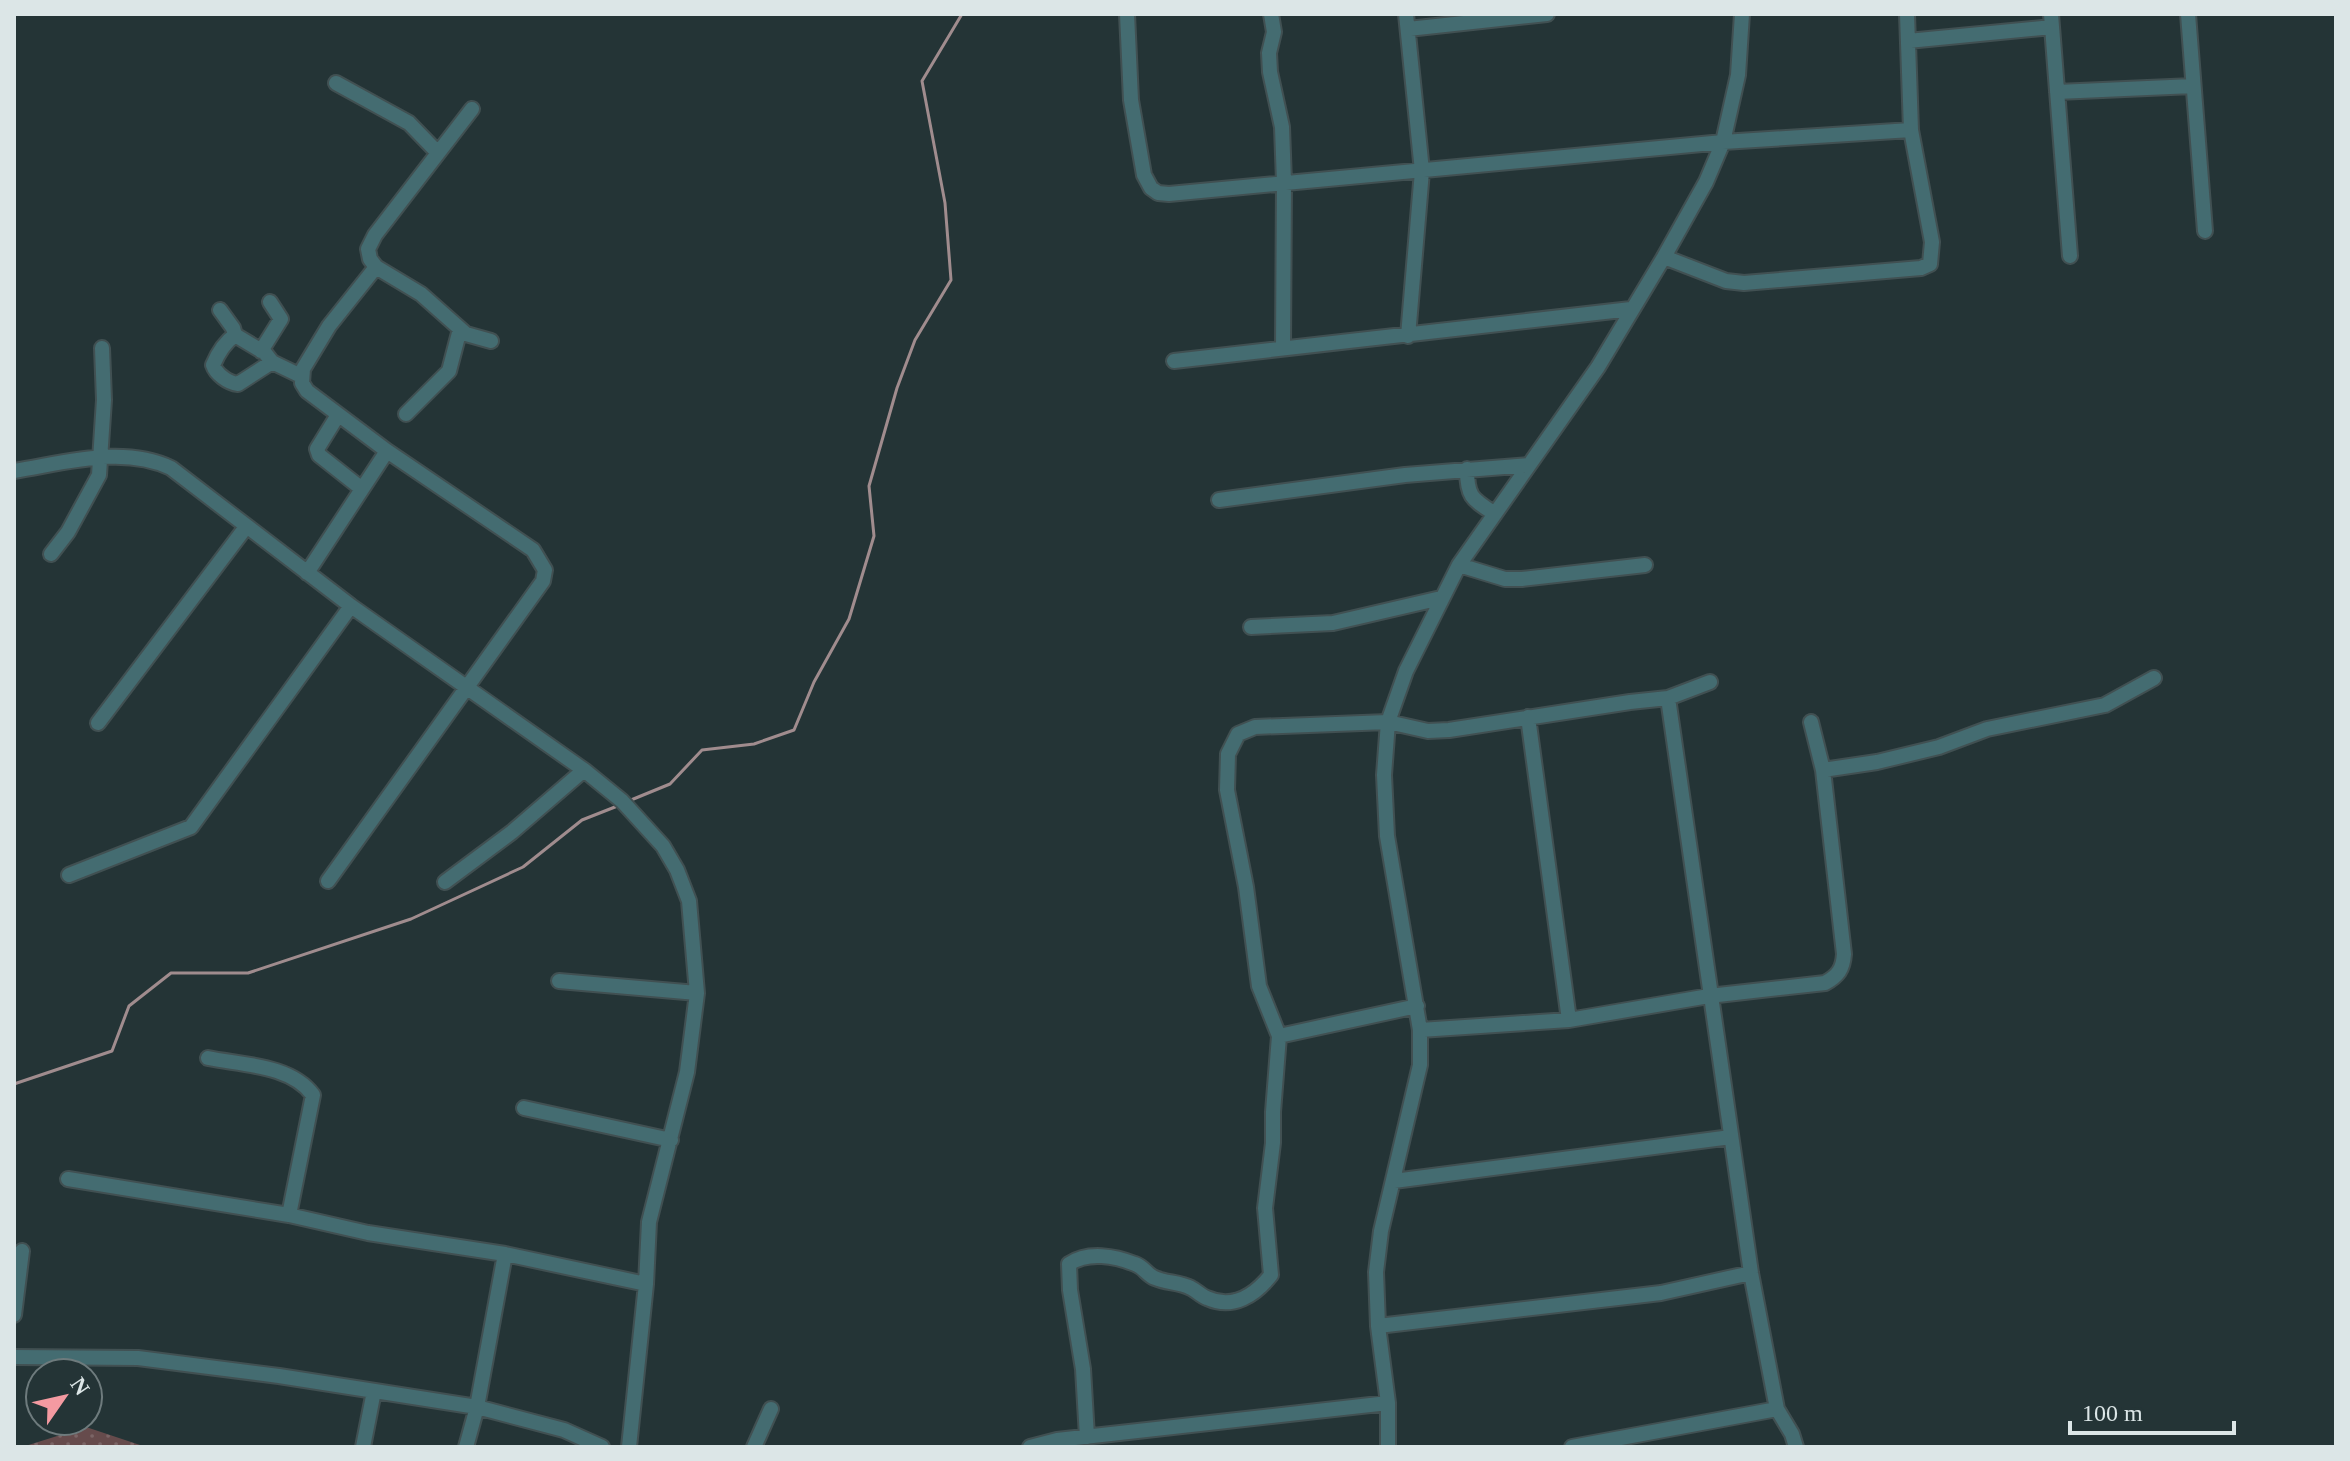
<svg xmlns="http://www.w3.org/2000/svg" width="2350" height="1461" font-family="Georgia,serif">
<defs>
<pattern id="grass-dots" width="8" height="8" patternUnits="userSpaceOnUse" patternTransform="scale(2)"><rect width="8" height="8" fill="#664b4c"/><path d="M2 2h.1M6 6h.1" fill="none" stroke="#7b6566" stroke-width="1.8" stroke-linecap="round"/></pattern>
</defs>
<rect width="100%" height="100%" fill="#243436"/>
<!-- grass -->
<path fill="url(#grass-dots)" d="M86,1427L146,1447H22Z"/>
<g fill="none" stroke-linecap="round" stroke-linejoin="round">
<!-- stream -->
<path stroke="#a08c8e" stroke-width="3" d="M631,800L670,784L702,750L754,744L794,730L814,682L849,619L874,536L869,486L897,388L915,340L951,280L945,203L922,81L962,14
M14,1084L112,1051L129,1006L171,973H248L411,919L523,867L582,820L620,805"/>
<!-- minor casing -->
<g stroke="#415052" stroke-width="18">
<path id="minor" d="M1127,14L1131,100L1144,175L1151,188L1158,193L1169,194L1723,142L1911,130
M1271,14L1274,32L1269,53L1270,72L1282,127L1284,182L1283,348
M1406,14L1422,171L1408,336
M2051,14L2070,256
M2188,14L2205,231
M1408,29L1547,14
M1908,41L2052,27
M336,83L409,123L438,153
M2057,92L2193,86
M472,109L375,235L368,249L370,259L376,267L421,294L466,334L491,341
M1664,257L1726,281L1744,283L1921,268L1930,264L1932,242L1911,130L1907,14
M220,310L233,328L235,335L265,353L272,362L301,376
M235,335C224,343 218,353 213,365C216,374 228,383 238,384L272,362
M261,351L281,319L270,302
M1174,361L1631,309
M406,414L449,371L460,329
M338,415L317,449L319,455L362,489
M1467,469C1467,497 1472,499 1495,514
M14,471C65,463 123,445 171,468L351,606L584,770L622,801L663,846L677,870L689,901L697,993L687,1072L649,1222L646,1284L629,1447
M1219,500L1405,475L1529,465
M51,554L68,532L99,475L104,400L102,348
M1459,565L1505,579H1522L1645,565
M307,573L387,451
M1251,627L1333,623L1441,598
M1668,698L1751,1273L1777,1409L1792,1434L1796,1447
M98,723L246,527
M1823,770L1877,762L1939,747L1987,729L2105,705L2154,678
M69,875L191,827L351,606
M328,881L543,581L545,570L533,550L387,451L307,391L302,383L303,369L329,326L376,267
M445,882L512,832L584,770
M559,981L697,993
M1569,1020L1709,996L1825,983C1838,976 1843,969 1844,954L1823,770L1811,722
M1420,1030L1569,1020L1528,717
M1279,1036L1417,1006
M208,1058C243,1065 291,1065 313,1095L289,1215
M524,1108L671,1140
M68,1179L289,1215L368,1233L505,1254L646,1284
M1394,1181L1731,1137
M14,1315L22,1251
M1378,1326L1661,1293L1751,1273
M14,1357L138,1358L279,1376L477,1407L564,1430L602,1447
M1087,1437L1083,1369L1070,1290L1069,1264C1088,1251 1115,1256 1135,1264C1144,1267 1147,1275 1155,1278C1166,1283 1180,1282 1191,1288C1197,1291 1201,1296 1207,1298C1233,1310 1255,1295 1271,1275L1265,1208L1273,1143V1112L1279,1036L1259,986L1246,887L1227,790L1228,754L1238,734L1255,727L1388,722L1428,731L1449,730L1630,702L1668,698L1710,682
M363,1447L374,1391
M466,1447L477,1407L505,1254
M754,1447L771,1409
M1030,1447L1057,1440L1388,1403
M1388,1447V1403L1378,1326L1376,1272L1381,1231L1420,1065V1030L1387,836L1384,775L1388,722L1406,671L1459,565L1598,367L1664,257L1706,182L1723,142L1738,75L1742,14
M1572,1447L1777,1409"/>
</g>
<!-- minor -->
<use href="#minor" stroke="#446c71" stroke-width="14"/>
</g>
<!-- border -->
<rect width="2350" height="1461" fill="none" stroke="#dce6e7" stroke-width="32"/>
<!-- north arrow -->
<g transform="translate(64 1397) rotate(56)"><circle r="38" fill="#243436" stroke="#6e7b7d" stroke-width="2"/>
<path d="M0-6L14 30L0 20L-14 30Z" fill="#f49aa1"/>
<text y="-12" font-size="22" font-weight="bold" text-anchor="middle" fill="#dce6e7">N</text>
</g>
<!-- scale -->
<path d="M2070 1421v12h164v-12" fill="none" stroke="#dce6e7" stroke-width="4"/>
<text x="2082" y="1421" font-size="24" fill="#dce6e7" stroke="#243436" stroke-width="6" paint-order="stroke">100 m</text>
</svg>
